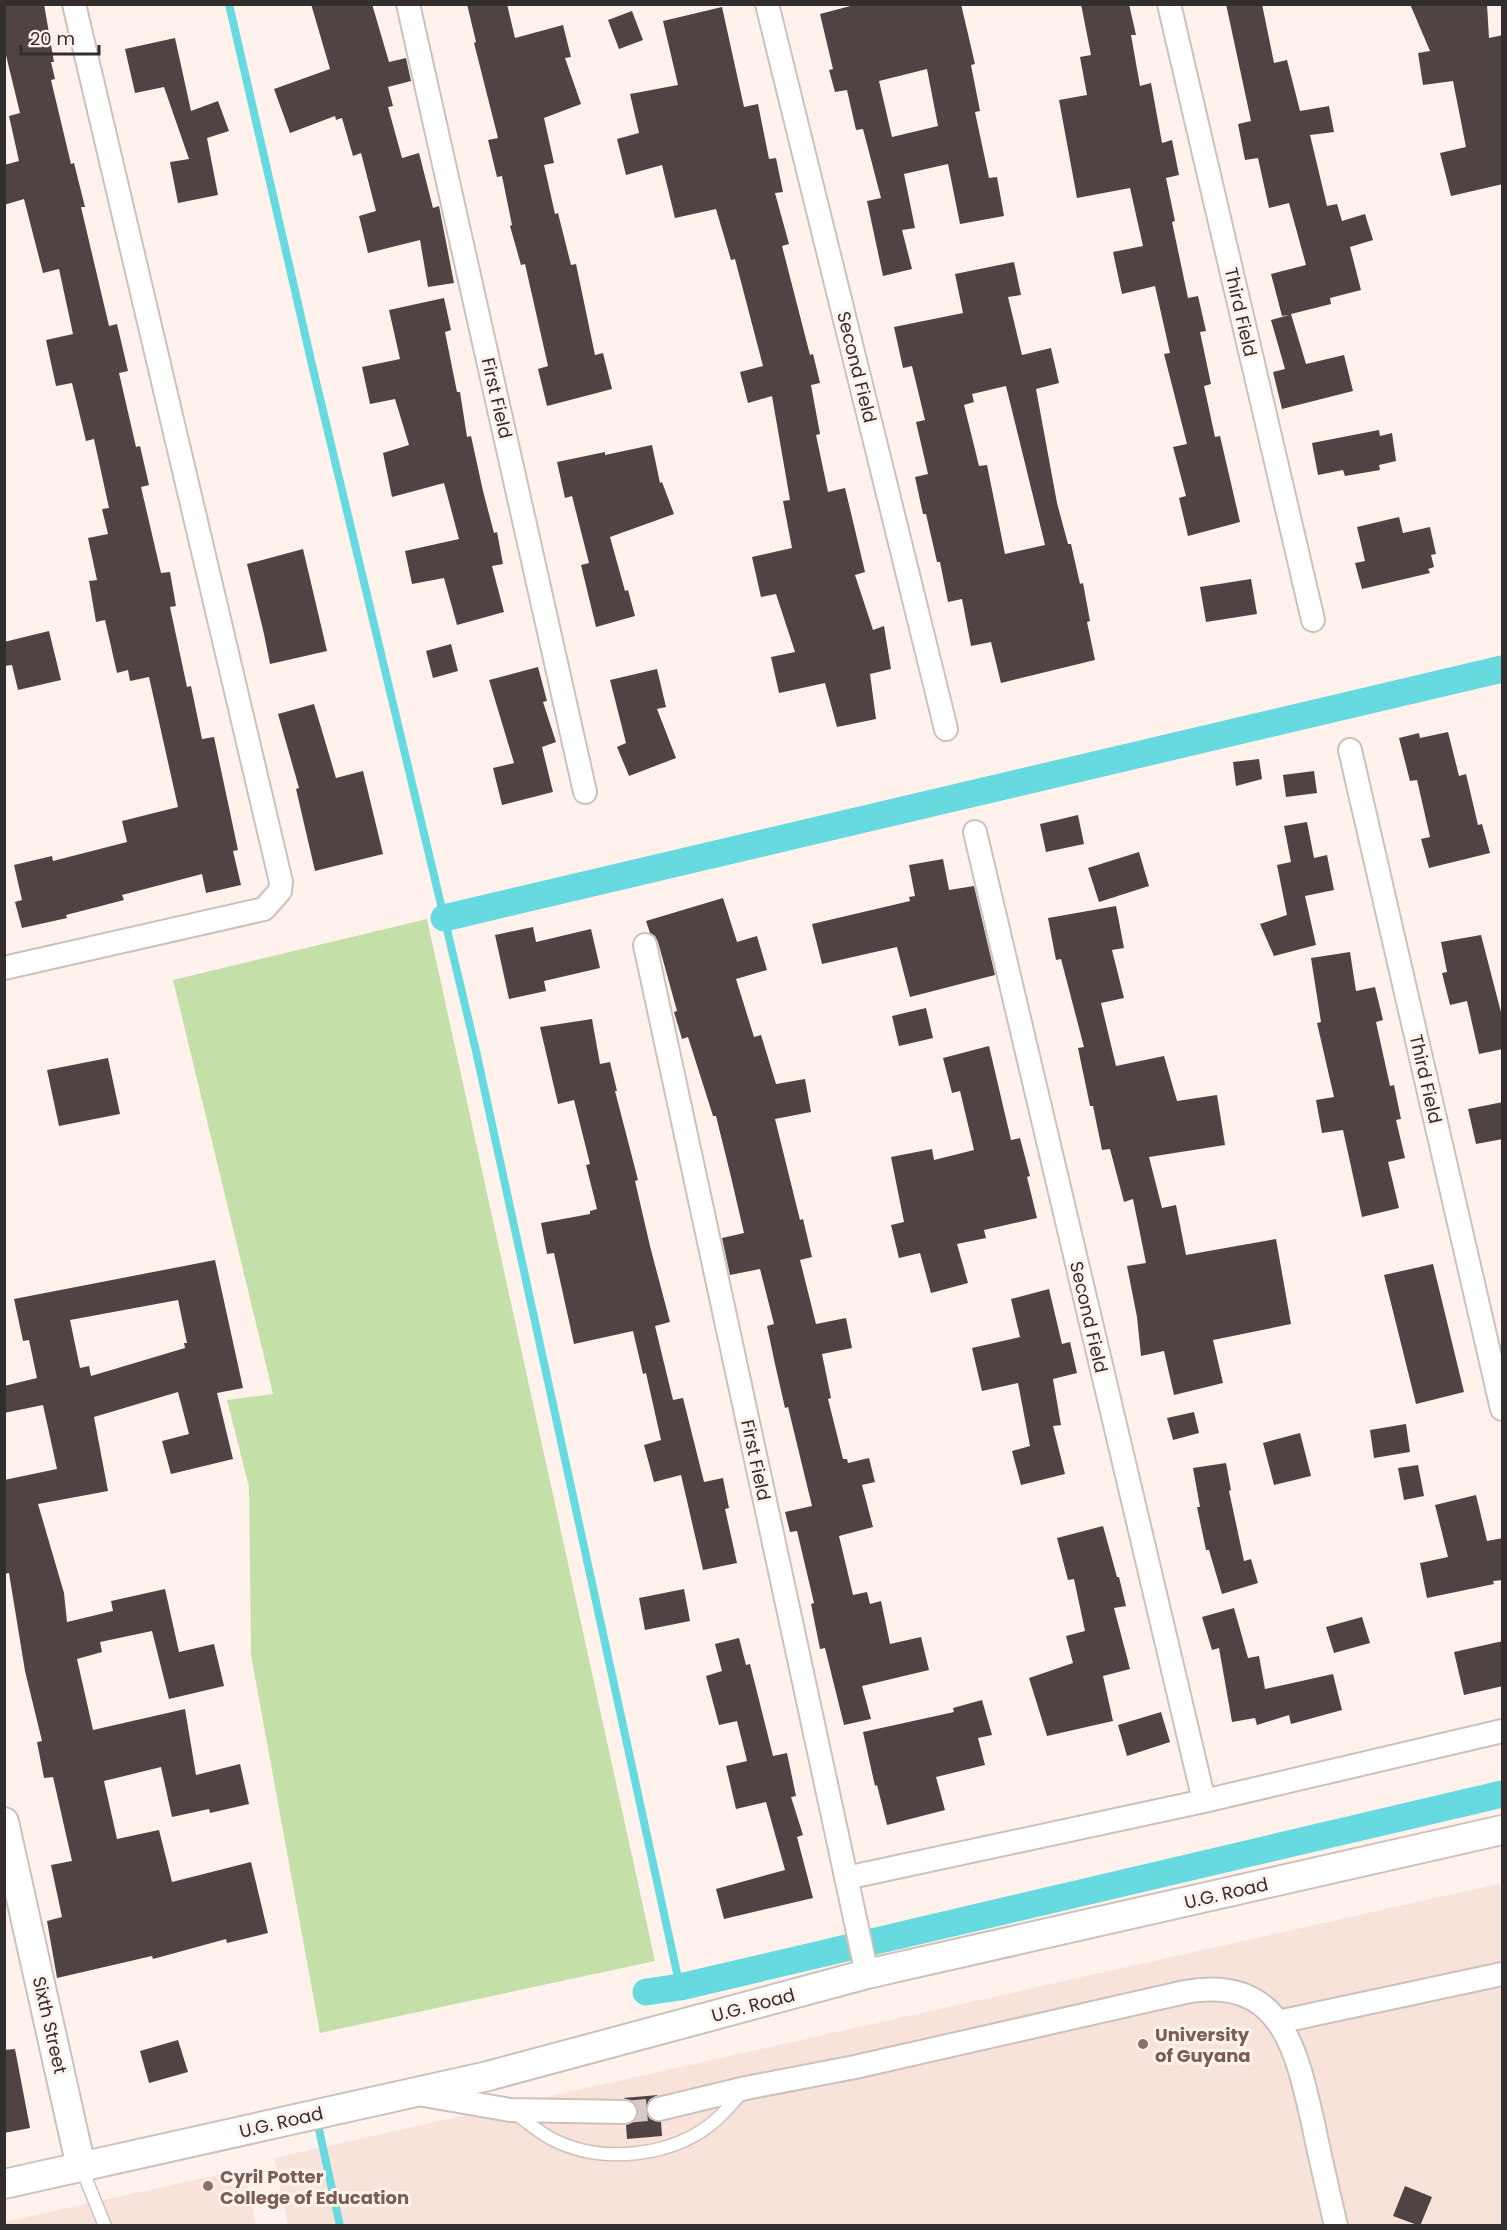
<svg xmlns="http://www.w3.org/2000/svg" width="1507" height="2230" font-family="Poppins,sans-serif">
<rect width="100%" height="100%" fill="#fff2ed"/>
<!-- built -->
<path fill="#f8e3db" d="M1502,1883V2225H288L274,2158Z
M244,2169L256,2225L5,2226L4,2222Z"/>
<!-- green -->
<path fill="#c4dfa8" d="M427,919L655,1961L320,2033L251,1655L249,1487L227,1400L273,1394L173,980Z"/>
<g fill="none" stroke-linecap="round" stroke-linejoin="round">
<!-- stream -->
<path stroke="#67dadf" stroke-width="8" d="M229,4L313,369L476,1051L680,1987
M318,2125L340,2226"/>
<!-- canal -->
<path stroke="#67dadf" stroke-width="27" d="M444,918L1502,669
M646,1992L680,1987L1502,1794"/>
</g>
<!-- building -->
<path fill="#4f4443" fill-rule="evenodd" d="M4,4H44L54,62H51L55,79L51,80L71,164L74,163L85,207H81L109,326L117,324L128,371L119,373L136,447L140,446L149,485L141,487L161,573L170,572L176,606L170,607L187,687L191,686L202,739L214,737L238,850L233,851L241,885L206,893L202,874L122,895L124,900L66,915L67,918L22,928L15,902L22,900L14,865L52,856L53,861L127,842L122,821L178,807L149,677L130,681L128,670L117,673L105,620L96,622L89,581L97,580L88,538L108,534L102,509L109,508L94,439L86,441L72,383L56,386L46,340L73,334L59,269L43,273L24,199L4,205V165L19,161L9,116L20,113L4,47Z
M311,4H372L389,62L406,58L411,81L388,87L393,106L388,107L402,158L419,153L433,208L439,206L454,283L428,287L420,240L368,253L359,216L376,211L361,153L353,156L342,118L336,120L335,116L290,133L274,89L330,69Z
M467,4H507L515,38L563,25L571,57L565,58L581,104L544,118L554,163L544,165L555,214L558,213L571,265L576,264L595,355L603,353L612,389L547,406L538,369L548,366L525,264L521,265L510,226L512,225L502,176L497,177L488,140L498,138L474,43L476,42Z
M858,4H961L975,64L971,65L980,111L975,112L989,178L997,177L1004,216L960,224L948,164L904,174L915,228L902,230L912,269L883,276L867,201L881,198L863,129L856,130L847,90L835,92L829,70L833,69L820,14ZM927,69L938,126L892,137L879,81Z
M1081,4H1129L1136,35H1131L1140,86L1151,83L1162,143L1172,140L1179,175L1166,178L1175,221L1172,222L1188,298L1198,296L1206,331L1200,332L1211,384L1204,386L1215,437L1220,436L1240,522L1188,536L1179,498L1186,496L1173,447L1187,444L1164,354L1170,353L1155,286L1122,294L1113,252L1143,246L1130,188L1077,198L1059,100L1087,95L1080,57L1091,55Z
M1226,4H1262L1274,63L1287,60L1300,111L1329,106L1334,132L1310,135L1327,206L1337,204L1342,221L1365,214L1373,240L1350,247L1361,290L1330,298L1331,304L1291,314L1306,364L1344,355L1353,391L1282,409L1273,372L1285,369L1271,320L1289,315L1282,316L1271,274L1306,265L1289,203L1269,208L1258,158L1245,160L1238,124L1251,121Z
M1410,4H1487L1489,38L1503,35V184L1451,196L1440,153L1466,147L1453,81L1423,85L1418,53L1430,51Z
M722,7L744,107L758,104L769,159L776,158L783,192L775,193L789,244L782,246L810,355L813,354L820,383L811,385L820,434L816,435L828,492L845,488L865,572L855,575L873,630L884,626L891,669L870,674L876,719L837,727L825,683L779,693L771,657L795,652L776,594L761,597L752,557L792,548L783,501L790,500L772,396L748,403L740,372L763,366L735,259L731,260L716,209L675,218L662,165L626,175L617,139L639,133L630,94L678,85L663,21Z
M632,11L643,40L619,49L608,20Z
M175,38L191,111L218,101L229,131L207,138L218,195L178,203L170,162L189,159L164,87L135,93L125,49Z
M1014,262L1021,295L1008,297L1022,355L1051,348L1059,383L1036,389L1057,503L1068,544H1071L1080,584L1083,583L1090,621L1087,622L1095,660L1001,683L991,642L971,646L962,599L948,602L940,562H937L926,514H923L915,477L928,474L916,422L925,420L912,366L903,368L894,327L963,313L955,274ZM1006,386L1045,545L1005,554L987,465L979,466L964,405L974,402L972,394Z
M444,298L451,330L445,332L457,392H460L467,437L471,436L483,491L494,533L497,532L503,564L492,566L504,612L457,625L444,578L412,584L405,551L459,539L444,483L392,497L383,453L409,445L395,399L370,404L362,367L400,359L389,310Z
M1379,430L1380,436L1392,433L1396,461L1379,465L1380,470L1345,476L1343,470L1318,475L1312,443Z
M652,445L660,483L662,482L674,514L610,537L625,591L628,590L635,616L596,627L581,565L589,563L572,496L565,498L557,462L605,452V455Z
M1399,517L1403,533L1430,527L1436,554L1431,555L1434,567L1428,569L1430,573L1362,589L1355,563L1365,561L1357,527Z
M303,549L327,651L270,664L264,634L247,564Z
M1251,579L1257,614L1206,622L1200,587Z
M49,631L61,680L18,690L12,665L4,666V642Z
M451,644L458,671L433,678L426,651Z
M538,667L547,701L543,702L556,742L542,747L553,792L502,805L493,768L514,763L489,680Z
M657,669L666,707L657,709L676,758L629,776L617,747L626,743L610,680Z
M314,704L336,778L363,771L383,854L315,871L296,789L299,788L278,714Z
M1448,732L1459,776L1466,774L1478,825L1482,824L1490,853L1429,868L1421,839L1430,837L1417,780L1410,781L1399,738L1419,733L1420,738Z
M1259,759L1262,779L1236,786L1233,762Z
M1314,771L1317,793L1286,797L1283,775Z
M1078,815L1084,844L1046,852L1040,824Z
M1307,822L1314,858L1327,855L1334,890L1305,896L1316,945L1274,956L1260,924L1287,915L1277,865L1291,862L1284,826Z
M1139,852L1149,886L1099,902L1088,868Z
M943,859L949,890L974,886L995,975L910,997L897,947L822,964L812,924L910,901L909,897L915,896L909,865Z
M723,898L737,942L757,936L767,970L736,979L754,1037L761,1035L776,1084L805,1079L811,1112L775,1119L800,1220L803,1219L812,1257L800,1260L816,1324L846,1318L852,1348L822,1354L831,1398L828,1399L843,1459H847L848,1463L869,1458L875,1482L862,1485L873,1527L839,1536L853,1595L867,1592L870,1604L881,1601L890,1644L921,1637L929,1670L862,1686L871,1719L844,1725L825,1648L820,1649L811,1604L814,1603L797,1531L790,1532L785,1512L812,1506L788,1407L785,1408L775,1364L767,1326L774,1324L760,1269L730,1275L722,1238L744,1233L731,1177L716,1116H713L688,1037L682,1039L674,1012L677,1011L658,942L655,936L650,933L646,921Z
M1116,906L1124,948L1112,950L1124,998L1101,1003L1116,1066L1164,1056L1177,1101L1217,1095L1225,1145L1149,1157L1162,1208L1176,1205L1186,1255L1276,1239L1291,1324L1213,1340L1223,1383L1174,1395L1164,1351L1141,1356L1137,1317L1127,1266L1146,1263L1133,1199L1124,1202L1110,1149L1102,1150L1093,1106H1090L1078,1048L1084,1047L1061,959L1056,960L1048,918Z
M533,927L536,942L591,929L600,968L544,981L546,991L509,999L495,935Z
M1481,935L1503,1020V1049L1479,1054L1467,1001L1450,1005L1442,973L1447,972L1441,942Z
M1350,952L1356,991L1375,987L1383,1020L1376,1022L1390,1086L1394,1085L1401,1119L1396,1120L1405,1158L1388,1162L1399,1208L1362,1217L1343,1130L1322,1133L1316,1100L1334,1097L1317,1023L1321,1022L1311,958Z
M926,1008L933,1038L899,1046L892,1016Z
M592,1019L600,1064L610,1062L617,1091H615L638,1180L635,1181L650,1246L670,1322L655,1326L673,1400L683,1398L704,1482L723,1478L729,1508L725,1509L737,1563L703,1570L681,1475L654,1482L644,1445L661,1440L646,1373L643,1374L633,1331L574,1344L554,1253L547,1254L541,1223L590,1214V1211L597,1209L586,1165L590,1164L574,1100L558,1104L540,1027Z
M989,1046L1011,1140L1020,1138L1030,1176L1027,1177L1037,1218L984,1230L986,1238L957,1244L968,1283L931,1293L920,1253L899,1258L891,1225L904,1222L891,1157L932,1149L934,1160L974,1150L960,1091L952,1093L943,1058Z
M108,1058L120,1114L59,1126L47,1070Z
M1503,1102V1139L1476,1144L1468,1109Z
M215,1260L243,1388L217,1393L233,1459L171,1474L162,1441L189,1434L178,1392L94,1417L108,1491L38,1504L64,1593L67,1622L113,1611L111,1601L165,1589L179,1652L214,1644L224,1686L169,1699L152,1631L100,1642L102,1652L77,1659L93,1730L185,1709L196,1775L240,1764L249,1804L210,1813L209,1809L172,1817L161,1767L104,1781L117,1839L159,1830L172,1882L251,1862L268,1933L227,1943L226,1939L153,1959L152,1956L57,1978L47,1921L62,1917L51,1865L72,1861L53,1777L44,1778L37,1742L42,1741L25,1671L9,1573L4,1574V1480L57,1469L43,1405L4,1413V1386L37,1378L29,1340L23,1341L14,1299ZM178,1300L187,1343H184L185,1348L91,1376L89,1366L80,1368L70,1320Z
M1433,1264L1464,1392L1416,1404L1384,1275Z
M1049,1289L1062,1344L1070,1342L1077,1373L1053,1379L1061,1425L1053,1426L1065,1474L1021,1485L1012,1451L1030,1446L1018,1383L982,1391L972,1348L1020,1337L1011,1299Z
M1194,1412L1199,1433L1173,1440L1167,1418Z
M1406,1424L1410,1452L1374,1458L1370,1430Z
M1300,1433L1311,1476L1274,1485L1263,1443Z
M1226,1463L1231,1490L1229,1491L1244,1561L1251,1559L1258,1583L1222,1594L1209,1550H1206L1197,1507H1200L1193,1468Z
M1418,1465L1424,1496L1404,1500L1398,1468Z
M1476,1495L1487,1541L1503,1538V1580L1493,1581L1494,1584L1427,1598L1420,1563L1448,1557L1435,1505Z
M1103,1526L1117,1577H1119L1126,1606L1114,1608L1130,1669L1103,1676L1113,1721L1047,1736L1029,1678L1073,1663L1066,1636L1085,1631L1074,1579L1068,1580L1057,1538Z
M684,1589L690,1621L645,1630L639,1598Z
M1234,1608L1248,1658L1259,1656L1265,1689L1333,1674L1342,1710L1291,1724L1289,1715L1257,1725L1255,1718L1232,1722L1219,1648L1212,1650L1202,1617Z
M1362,1617L1370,1643L1334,1653L1326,1627Z
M739,1638L746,1665L750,1664L773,1756L787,1753L796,1796L791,1797L803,1835L797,1837L813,1898L724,1919L716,1889L785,1870L766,1802L736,1809L726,1766L747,1761L737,1721L719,1725L706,1676L722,1671L715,1644Z
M1503,1641V1686L1464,1695L1454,1652Z
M982,1700L992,1735L978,1738L985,1765L936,1777L945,1810L887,1825L877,1785L875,1786L863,1732L954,1712L953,1708Z
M1161,1712L1170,1742L1127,1756L1118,1725Z
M178,2040L188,2072L149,2083L140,2051Z
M15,2049L30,2128L4,2133V2050Z
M658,2095L649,2100L646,2112L650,2119L661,2122L662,2136L627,2139L626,2125L636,2119L638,2112L632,2101L623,2098Z
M1405,2186L1432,2197L1420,2226L1393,2216Z"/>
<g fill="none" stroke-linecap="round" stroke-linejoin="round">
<!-- minor-tunnel -->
<path stroke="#d6cbc7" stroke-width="22" stroke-dasharray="22 11" stroke-linecap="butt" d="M625,2112L659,2109"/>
<!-- service casing -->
<g stroke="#cdc1bc" stroke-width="15">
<path id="service" d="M514,2112C526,2121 538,2132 552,2139C602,2165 675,2157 717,2119C726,2111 734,2101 742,2092
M81,2167L105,2226"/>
</g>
<!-- minor casing -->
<g stroke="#cdc1bc" stroke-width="26">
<path id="minor" d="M408,4L585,792
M767,4L946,729
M1169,4L1313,620
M1350,750L1502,1409
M975,832L1204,1801
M645,945L867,1974
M4,968L264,909L280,891L281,882L74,4
M846,1878L1204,1801L1502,1731
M1278,2022L1502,1974
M418,2094L510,2110L625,2112
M659,2109L746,2088L855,2067L1185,1992C1281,1975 1296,2048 1313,2123C1320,2157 1328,2191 1336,2226"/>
</g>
<!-- tertiary casing -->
<g stroke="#cdc1bc" stroke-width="32">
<path id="tertiary" d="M4,1822L81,2167
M4,2184L488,2076L867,1974L1502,1830"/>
</g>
<!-- service -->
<use href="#service" stroke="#fff" stroke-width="12"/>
<!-- minor -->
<use href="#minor" stroke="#fff" stroke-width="22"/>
<!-- tertiary -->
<use href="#tertiary" stroke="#fff" stroke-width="28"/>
</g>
<!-- markers -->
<g fill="#8d6e63" stroke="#fff2ed" stroke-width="2">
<circle cx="1143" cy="2044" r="6"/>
<circle cx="208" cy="2186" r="6"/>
</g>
<g text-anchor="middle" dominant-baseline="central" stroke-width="6" stroke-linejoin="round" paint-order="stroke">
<!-- street labels -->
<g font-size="18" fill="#332e2d" stroke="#fff2ed">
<text transform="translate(1241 312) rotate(77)">Third Field</text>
<text transform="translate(857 367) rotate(76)">Second Field</text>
<text transform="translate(497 398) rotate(77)">First Field</text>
<text transform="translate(1426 1079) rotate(77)">Third Field</text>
<text transform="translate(1089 1317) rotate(77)">Second Field</text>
<text transform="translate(756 1460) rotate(78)">First Field</text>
<text transform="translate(1226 1893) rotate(-13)">U.G. Road</text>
<text transform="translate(753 2005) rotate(-15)">U.G. Road</text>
<text transform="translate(50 2025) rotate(77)">Sixth Street</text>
<text transform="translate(281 2122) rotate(-13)">U.G. Road</text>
</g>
<!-- education labels -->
<g font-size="18" font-weight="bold" fill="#785e54" stroke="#fff2ed" text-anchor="start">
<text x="1155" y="2034">University<tspan x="1155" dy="21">of Guyana</tspan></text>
<text x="220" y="2176">Cyril Potter<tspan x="220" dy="21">College of Education</tspan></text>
</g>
</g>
<!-- border -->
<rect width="1507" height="2230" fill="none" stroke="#332e2d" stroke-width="12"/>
<!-- scale -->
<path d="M21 45v9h78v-9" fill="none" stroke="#332e2d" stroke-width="3"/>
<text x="30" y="45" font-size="18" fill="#332e2d" stroke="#fff2ed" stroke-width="4.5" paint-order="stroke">20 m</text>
</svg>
